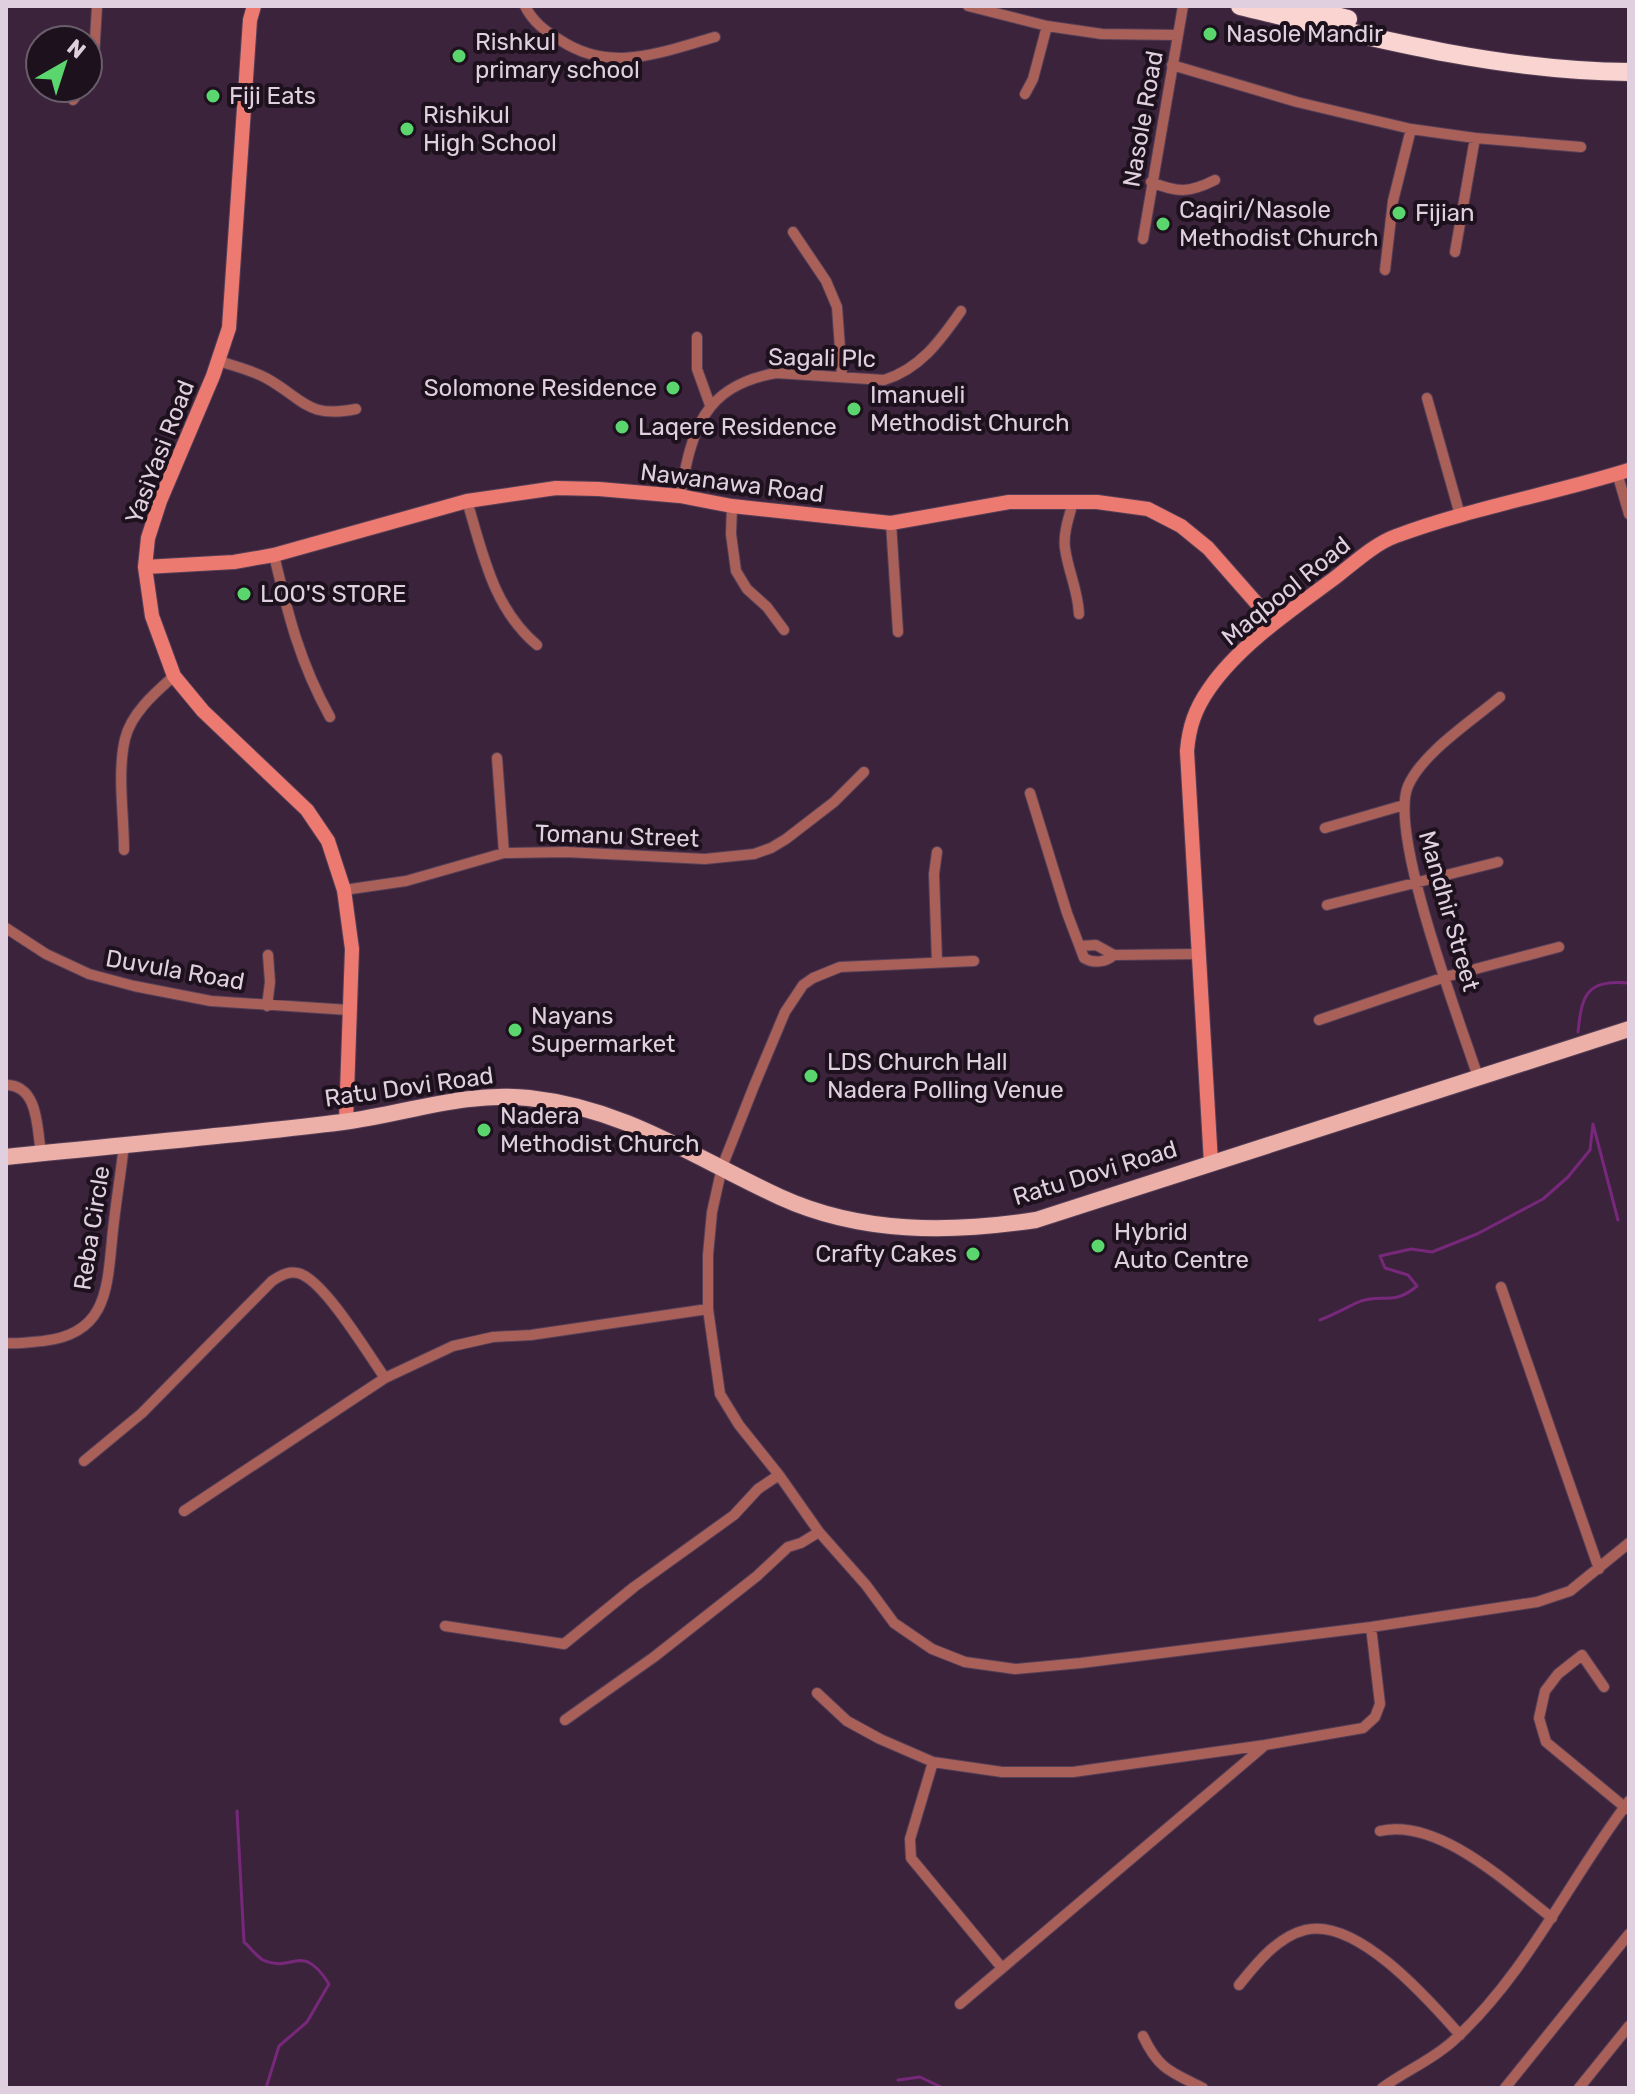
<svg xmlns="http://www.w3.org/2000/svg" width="1635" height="2094" font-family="Rubik,sans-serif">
<rect width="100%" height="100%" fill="#3b233c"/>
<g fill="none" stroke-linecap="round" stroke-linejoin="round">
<!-- stream -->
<path stroke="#78287b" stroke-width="3" d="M1578,1032C1582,993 1587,980 1629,983
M1320,1320C1333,1315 1344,1309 1356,1303C1380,1292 1393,1307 1417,1286L1408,1275L1385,1268L1380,1256L1411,1249L1432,1252L1477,1234L1543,1199L1568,1177L1590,1150L1593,1124L1618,1220
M237,1811L244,1942C250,1947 256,1956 263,1960C293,1974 301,1940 329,1984L307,2022L279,2046L266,2088
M898,2080L920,2077L943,2088"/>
<!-- street casing -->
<g stroke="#553f56" stroke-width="12">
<path id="street" d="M525,6C533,22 545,31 560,40C611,74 661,52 715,37
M968,6L1047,26L1102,34L1178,35
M1172,65L1297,102L1411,129L1475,138L1581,147
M88,80L93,74L97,6
M1025,94L1033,79L1047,26
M73,100L82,88
M1151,182C1178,193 1189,193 1215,180
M793,232L826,281L837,307L842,376
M1143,239L1183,6
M1455,252L1475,138
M1385,270L1393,201L1411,129
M697,337V369L710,405
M219,361C234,366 251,370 266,378C304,399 307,419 356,409
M1427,398L1460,515
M1617,473L1629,514
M680,496C692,431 702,386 776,373L884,380C920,369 940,341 961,311
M467,501C483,554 493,608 537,645
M1073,502C1069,517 1063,533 1065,548C1068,571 1078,590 1079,614
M732,506L731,534L736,571L747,589L767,607L784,630
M891,523L898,632
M274,555C288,615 300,663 330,717
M497,758L504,853
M1030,793L1067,913L1084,958C1094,964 1106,962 1114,955L1197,954
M1325,828L1404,805
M124,850C124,815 117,773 125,739C131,713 156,692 174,676
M937,852L934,874L937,962
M344,890L406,881L504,853L566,852L705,859L754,854L771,848L786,839L834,802L864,772
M1327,905L1498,862
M6,928L46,954L89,974L134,986L211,1001L349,1010
M1080,946L1096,945L1114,955
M974,961L840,967L813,978L803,985L785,1012L754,1086L722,1167L712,1212L708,1255V1309L720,1394L739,1425L779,1475L819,1532L866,1585L894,1623L932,1649L965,1662L1015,1669L1081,1663L1371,1627L1537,1602L1570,1591L1629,1543
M267,1006L270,982L268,955
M1319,1020L1445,977L1559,947
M1478,1077C1460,1022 1388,833 1408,786C1423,752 1472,721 1500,697
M6,1085C39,1085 37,1130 41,1153
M1501,1287L1599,1569
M6,1343C19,1344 30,1342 43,1341C110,1334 107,1284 113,1230C116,1201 121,1173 124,1144
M84,1461L142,1413L272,1281C281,1275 290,1270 301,1274C327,1285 368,1354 385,1378
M184,1511L385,1378L453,1346L493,1337L531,1335L708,1309
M445,1626L564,1644L634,1587L734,1515L758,1489L779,1475
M1604,1687L1582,1655L1558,1674L1545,1691L1539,1718L1546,1742L1627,1809
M817,1693L847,1721L880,1739L933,1762L1002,1772H1073L1265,1745L1363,1728L1375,1717L1380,1704L1371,1627
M565,1720L654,1657L757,1576L788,1547L801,1543L819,1532
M933,1762L910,1839L911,1858L1002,1968
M1380,1831C1438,1817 1508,1884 1552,1918
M1239,1985C1256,1964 1277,1937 1305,1930C1357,1917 1429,2000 1460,2035
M960,2004L1263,1747
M1143,2036C1159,2070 1171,2072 1203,2088
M1382,2088C1405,2071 1434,2059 1454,2040C1528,1972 1569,1880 1629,1801
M1505,2088L1629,1934
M1579,2088L1629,2026"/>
</g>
<!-- secondary casing -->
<g stroke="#553f56" stroke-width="16">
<path id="secondary" d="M254,6L250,20L229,328L213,376L160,501L148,538L145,567L152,616L174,676L203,711L307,810L328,841L344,890L352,949L346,1121
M145,567L234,562L274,555L467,501L556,488L599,489L680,496L732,506L891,523L1009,502H1097L1148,509L1181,526L1208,548L1274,623
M1211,1163L1187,751C1189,727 1195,709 1209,689C1239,645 1293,609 1336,577C1354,563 1374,544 1396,536C1471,508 1552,494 1629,470"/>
</g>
<!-- primary casing -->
<g stroke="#553f56" stroke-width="18">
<path id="primary" d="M6,1157C118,1145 231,1136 343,1122C405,1114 465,1091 529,1098C627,1109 693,1157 780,1197C861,1234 950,1233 1036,1220L1629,1029"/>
</g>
<!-- highway casing -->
<g stroke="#553f56" stroke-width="20">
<path id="highway" d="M1240,6C1368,37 1497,71 1629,72
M1296,6L1348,19"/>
</g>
<!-- street -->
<use href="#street" stroke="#a86059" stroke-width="10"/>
<!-- secondary -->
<use href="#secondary" stroke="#ed7a70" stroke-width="14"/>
<!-- primary -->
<use href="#primary" stroke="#ecb0a9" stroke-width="16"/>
<!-- highway -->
<use href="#highway" stroke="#f9d4d0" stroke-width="18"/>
</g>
<!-- markers -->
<g fill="#5bd56e" stroke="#1c111c" stroke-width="3">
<circle cx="1210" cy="34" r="8"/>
<circle cx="459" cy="56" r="8"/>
<circle cx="213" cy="96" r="8"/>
<circle cx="407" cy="129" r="8"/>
<circle cx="1399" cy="213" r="8"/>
<circle cx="1163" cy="224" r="8"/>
<circle cx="673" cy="388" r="8"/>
<circle cx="854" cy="409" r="8"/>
<circle cx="622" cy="427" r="8"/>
<circle cx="244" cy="594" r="8"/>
<circle cx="515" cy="1030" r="8"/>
<circle cx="811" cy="1076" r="8"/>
<circle cx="484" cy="1130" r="8"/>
<circle cx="1098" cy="1246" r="8"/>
<circle cx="973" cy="1254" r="8"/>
</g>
<g text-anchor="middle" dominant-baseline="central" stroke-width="8" stroke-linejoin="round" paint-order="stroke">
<!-- poi labels -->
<g font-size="24" fill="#dfcfdf" stroke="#1c111c" text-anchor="start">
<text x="1226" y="34">Nasole Mandir</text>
<text x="475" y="42">Rishkul<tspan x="475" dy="28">primary school</tspan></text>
<text x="229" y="96">Fiji Eats</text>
<text x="423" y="115">Rishikul<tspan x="423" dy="28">High School</tspan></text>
<text x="1179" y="210">Caqiri/Nasole<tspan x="1179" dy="28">Methodist Church</tspan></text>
<text x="1415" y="213">Fijian</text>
<text x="657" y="388" text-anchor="end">Solomone Residence</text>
<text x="870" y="395">Imanueli<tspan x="870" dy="28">Methodist Church</tspan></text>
<text x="638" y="427">Laqere Residence</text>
<text x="260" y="594">LOO'S STORE</text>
<text x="531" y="1016">Nayans<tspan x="531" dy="28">Supermarket</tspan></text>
<text x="827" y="1062">LDS Church Hall<tspan x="827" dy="28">Nadera Polling Venue</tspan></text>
<text x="500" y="1116">Nadera<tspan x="500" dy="28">Methodist Church</tspan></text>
<text x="1114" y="1232">Hybrid<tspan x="1114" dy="28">Auto Centre</tspan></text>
<text x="957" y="1254" text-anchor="end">Crafty Cakes</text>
</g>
<!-- street labels -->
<g font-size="24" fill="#dfcfdf" stroke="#1c111c">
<text transform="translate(1143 119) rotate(-80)">Nasole Road</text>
<text transform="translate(822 358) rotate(1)">Sagali Plc</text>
<text transform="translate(160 452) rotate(-69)">YasiYasi Road</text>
<text transform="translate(732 483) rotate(7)">Nawanawa Road</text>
<text transform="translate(1286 591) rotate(-39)">Maqbool Road</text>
<text transform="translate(617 836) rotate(2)">Tomanu Street</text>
<text transform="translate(1449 911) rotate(74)">Mandhir Street</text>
<text transform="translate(175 970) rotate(10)">Duvula Road</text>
<text transform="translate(409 1087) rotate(-8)">Ratu Dovi Road</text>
<text transform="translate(1095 1173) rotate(-17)">Ratu Dovi Road</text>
<text transform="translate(92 1228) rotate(-81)">Reba Circle</text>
</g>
</g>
<!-- border -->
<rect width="1635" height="2094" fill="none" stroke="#dfcfdf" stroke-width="16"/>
<!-- north arrow -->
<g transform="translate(64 64) rotate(39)"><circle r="38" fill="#1c111c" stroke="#6a5d6a" stroke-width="2"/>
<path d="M0-6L14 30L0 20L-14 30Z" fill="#5bd56e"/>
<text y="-12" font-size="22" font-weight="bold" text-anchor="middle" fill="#dfcfdf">N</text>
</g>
</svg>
